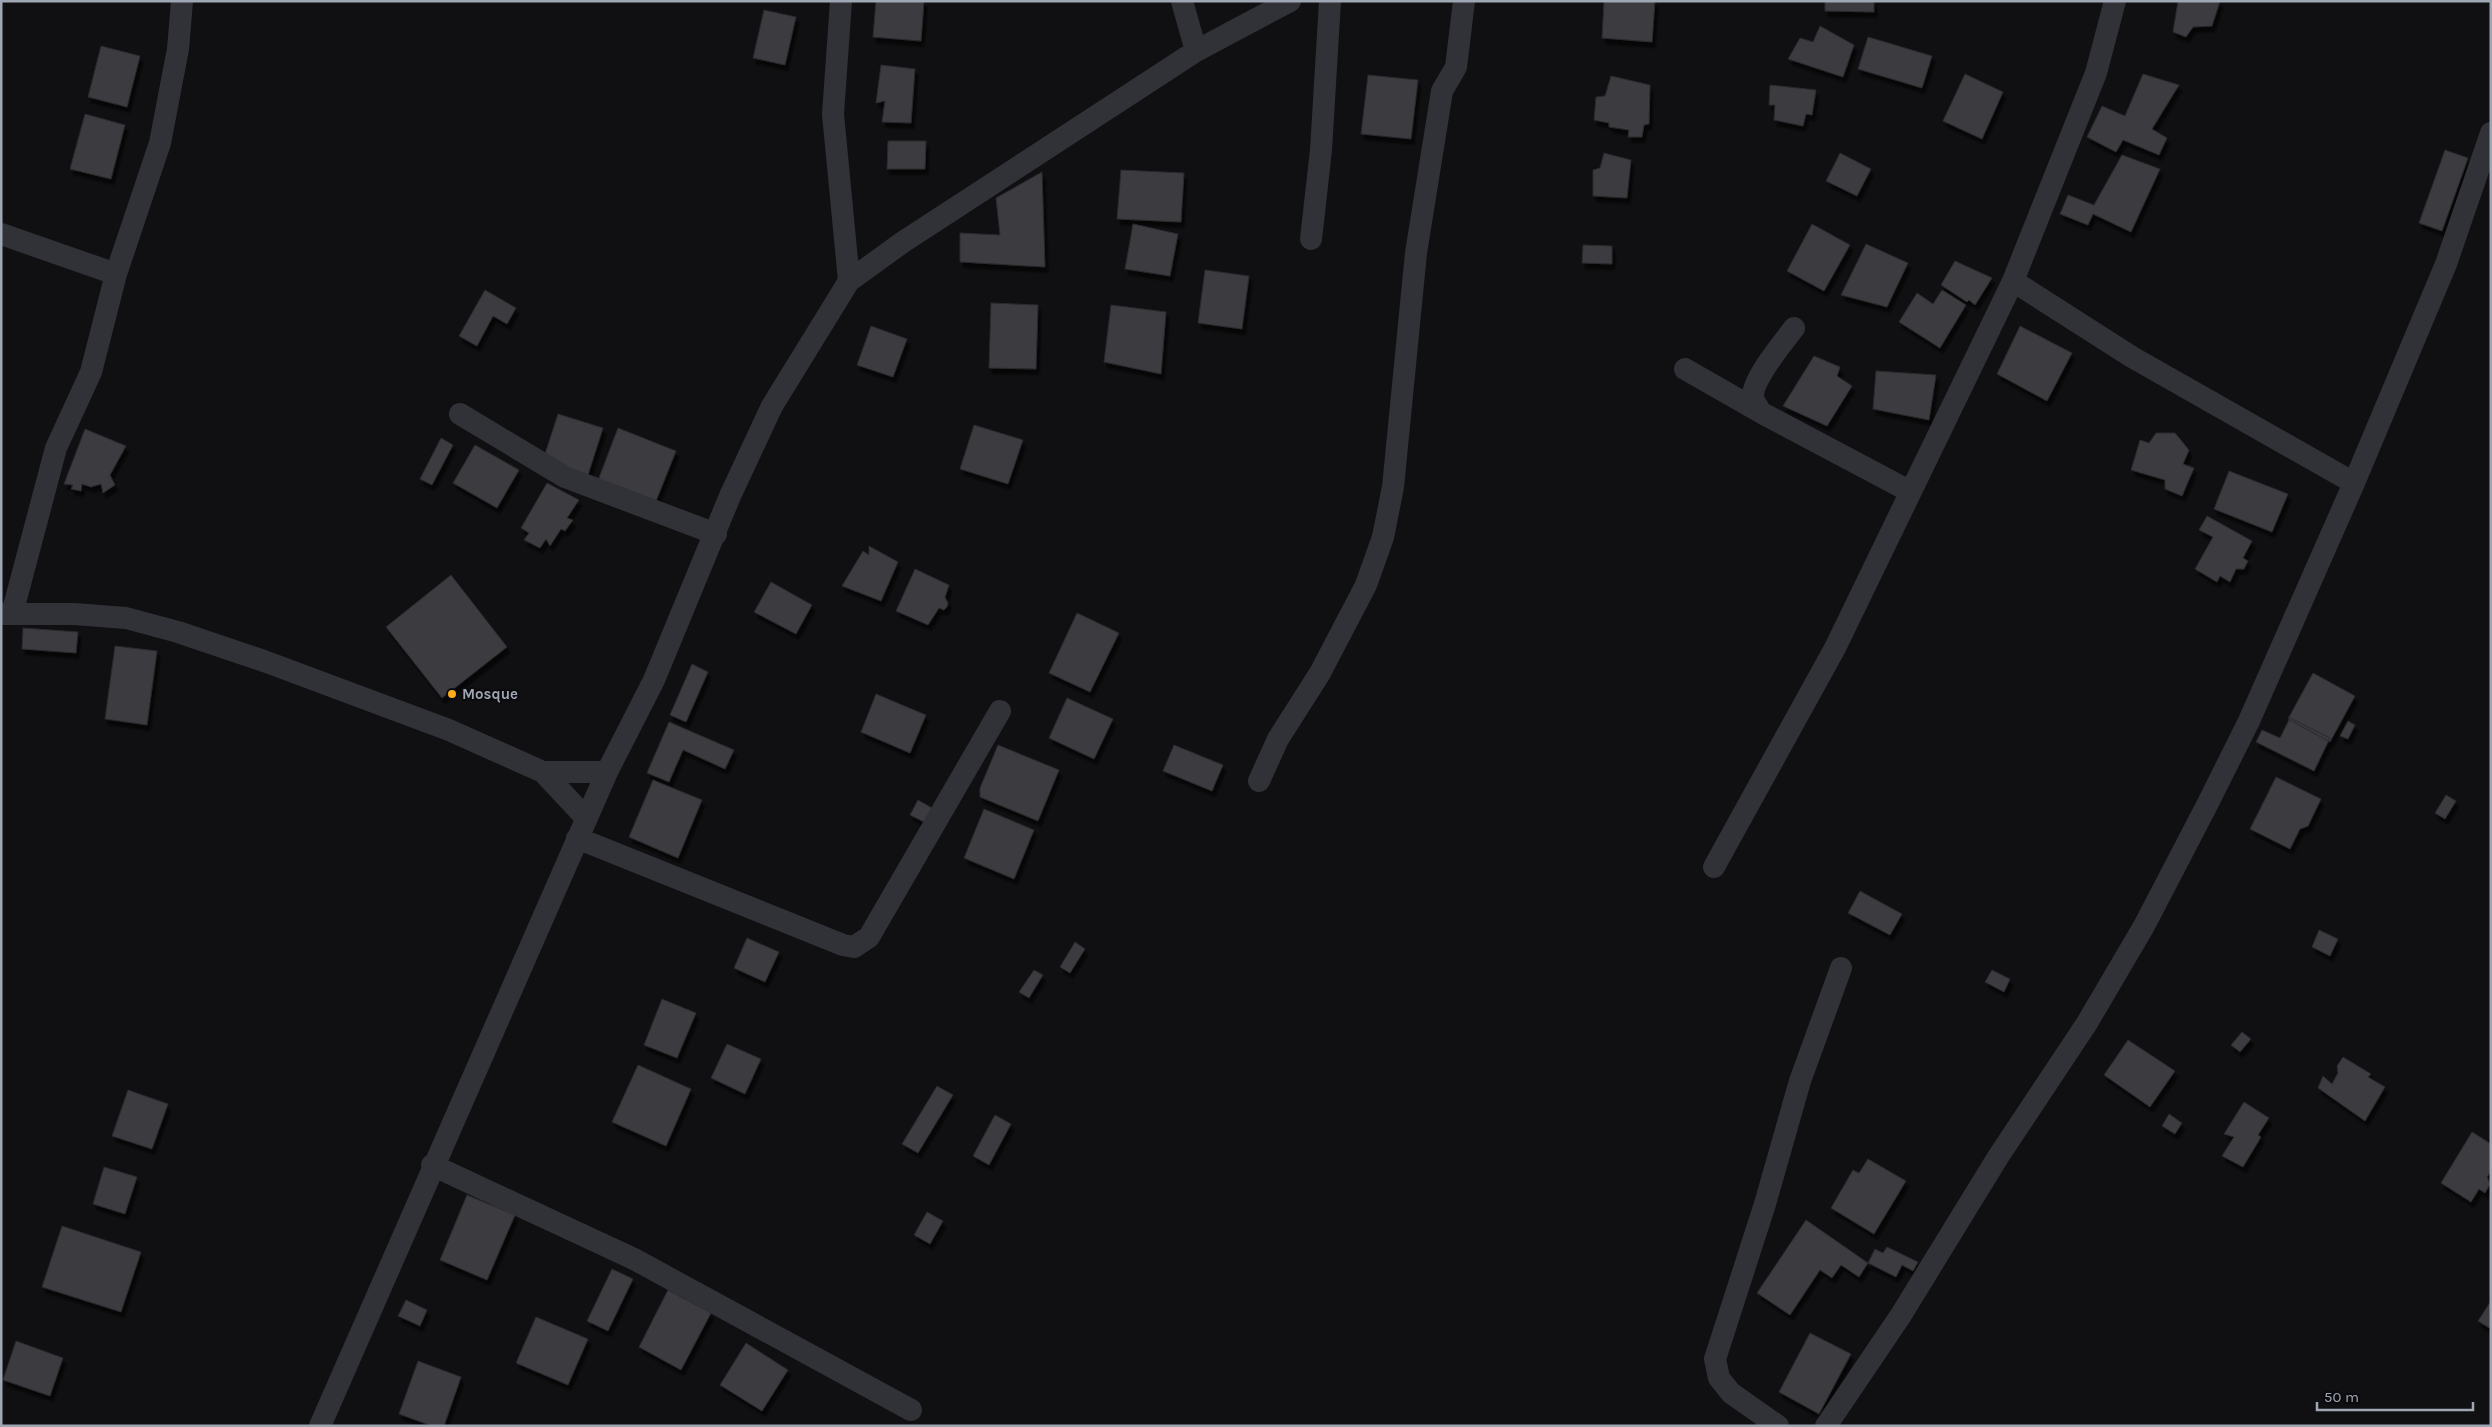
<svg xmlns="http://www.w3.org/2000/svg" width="2492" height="1427" font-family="Karla,sans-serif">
<defs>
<filter id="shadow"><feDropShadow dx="3" dy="5.5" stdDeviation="1" flood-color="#0009"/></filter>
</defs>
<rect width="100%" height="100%" fill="#101012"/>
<!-- building -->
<path fill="#3a3b40" stroke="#2a2a2e" filter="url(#shadow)" d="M876,1H924L921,41L873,37Z
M1604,1H1655L1652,42L1602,38Z
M1825,1H1874V12L1825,11Z
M2178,1H2220L2212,26L2193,27L2186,37L2173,32Z
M764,10L796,17L785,65L753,58Z
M1820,26L1854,45L1843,77L1788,59L1800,38L1813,42Z
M1868,37L1932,56L1922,88L1858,69Z
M101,46L140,56L127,107L88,97Z
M881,65L915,69L911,123L882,122L885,101L876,103Z
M1965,74L2003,92L1982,139L1943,121Z
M2143,74L2179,85L2152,129L2167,138L2159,155L2123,140L2116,152L2087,137L2102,106L2125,116Z
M1368,75L1418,80L1411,139L1361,134Z
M1611,76L1650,85L1649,124L1644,125L1642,137H1628L1629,130L1609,127V123L1594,120L1596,97L1605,96Z
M1770,85L1816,90L1812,115L1806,114L1803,126L1774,120L1775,105H1769Z
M85,114L125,125L111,179L70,169Z
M888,141H926L925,169H887Z
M2445,150L2468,158L2442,231L2419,223Z
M1604,153L1631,160L1627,198L1593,196V170L1600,168Z
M1840,153L1871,169L1857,196L1826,181Z
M2122,155L2160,169L2131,232L2093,214L2088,225L2060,214L2068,195L2094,205Z
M1121,170L1184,173L1181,222L1117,219Z
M1042,172L1045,267L960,262V233L1000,235L996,198Z
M1133,224L1178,234L1170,276L1125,269Z
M1812,224L1850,245L1824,291L1787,271Z
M1866,244L1908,263L1887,307L1841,295Z
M1583,245L1612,246V264L1582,263Z
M1955,261L1992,278L1975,305L1969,300L1967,302L1941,285Z
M1205,270L1249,276L1242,329L1198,323Z
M485,290L516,308L507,324L493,316L477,346L459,336Z
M1942,290L1966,305L1940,348L1899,322L1917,293L1933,304Z
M991,303L1038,305L1036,369L989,368Z
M1111,305L1166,312L1161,374L1104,362Z
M871,326L907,339L893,377L857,365Z
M2020,326L2072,353L2047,401L1997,374Z
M1814,356L1840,367L1837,376L1852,386L1827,426L1783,406Z
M1876,371L1936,375L1929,420L1873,409Z
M558,414L603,428L588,475L543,460Z
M974,425L1023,440L1008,484L960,469Z
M618,428L676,451L654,506L597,483Z
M85,429L126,446L110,475L115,485L103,493L101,484L91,487L82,484L81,491L71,489L73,485L64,484Z
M2156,433H2175L2189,450L2183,464L2194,468L2182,496L2165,489V480L2131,470L2140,440L2149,443Z
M441,438L453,445L432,485L420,479Z
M475,445L519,470L497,508L453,483Z
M2229,471L2288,494L2272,532L2214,509Z
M547,483L579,500L567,518L573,520L565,531L561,529L550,546L546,539L540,548L524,540L529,533L521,528Z
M2207,516L2252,541L2243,558L2248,561L2244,569H2236L2230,582L2220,576L2217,582L2195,569L2213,537L2199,530Z
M869,546L898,562L881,601L842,586L863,551L869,555Z
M915,569L949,585L945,597L948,603L947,607L944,610L939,608L928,625L896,611Z
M451,575L507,647L442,698L386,627Z
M771,582L812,605L796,634L754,612Z
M1077,613L1119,633L1090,692L1049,673Z
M23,628L78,632L76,653L22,649Z
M115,646L157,651L147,725L105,719Z
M692,664L708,672L686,722L670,715Z
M2313,673L2355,696L2330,742L2288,719Z
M876,694L926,715L910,753L861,732Z
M1067,698L1113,719L1094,759L1049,738Z
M2290,718L2330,738L2314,771L2256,742L2262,730L2280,738Z
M2348,721L2355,725L2348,739L2340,736Z
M669,722L734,750L725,769L683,750L669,782L647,773Z
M998,745L1059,770L1038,821L980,797V788Z
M1174,745L1223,765L1212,791L1163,771Z
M2276,777L2321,799L2308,826L2300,829L2290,849L2250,829Z
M653,780L702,800L678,858L629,837Z
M2446,795L2456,801L2445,819L2435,813Z
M918,800L932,808L924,822L910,815Z
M984,809L1034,830L1014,879L964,858Z
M1860,891L1902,914L1890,935L1848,913Z
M2319,930L2338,939L2330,956L2312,947Z
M747,938L779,952L765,982L734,968Z
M1075,942L1085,949L1070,973L1060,967Z
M1034,970L1043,975L1029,998L1019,992Z
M1992,970L2010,979L2004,992L1985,982Z
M662,999L696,1013L677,1058L644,1045Z
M2242,1032L2251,1039L2240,1052L2231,1045Z
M2128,1040L2175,1071L2150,1107L2104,1075Z
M727,1044L761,1059L745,1094L711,1078Z
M2343,1057L2371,1074L2368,1077L2385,1087L2365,1121L2318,1088L2323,1076L2332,1084L2338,1073L2337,1066Z
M638,1065L691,1089L666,1146L612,1122Z
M937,1086L953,1095L918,1153L902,1144Z
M128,1090L168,1104L152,1149L112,1136Z
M2244,1102L2269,1118L2258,1135L2261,1137L2243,1167L2222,1156L2234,1137L2224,1134Z
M2169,1114L2182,1123L2175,1134L2162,1126Z
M995,1115L1011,1124L989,1165L973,1156Z
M2472,1132L2491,1144V1171L2487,1177L2490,1184L2485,1193L2479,1189L2471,1202L2441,1183Z
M1868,1159L1906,1181L1874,1234L1831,1208L1853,1170L1859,1173Z
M104,1167L137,1177L125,1214L93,1204Z
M467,1195L515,1215L487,1280L440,1260Z
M927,1212L943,1221L930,1244L914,1235Z
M1806,1220L1868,1263L1859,1277L1841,1265L1832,1278L1820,1270L1790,1315L1757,1293Z
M62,1226L141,1252L121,1312L42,1287Z
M1887,1247L1918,1262L1913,1271L1902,1265L1896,1277L1868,1263L1875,1249L1883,1253Z
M612,1269L633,1279L608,1331L587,1321Z
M668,1290L711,1313L681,1370L639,1347Z
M406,1300L427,1310L420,1326L398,1316Z
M2491,1301V1329L2478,1321Z
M536,1317L588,1339L568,1385L516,1363Z
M1810,1333L1851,1354L1819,1414L1779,1392Z
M16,1341L63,1358L50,1396L3,1380Z
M746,1343L788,1370L762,1411L720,1385Z
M418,1361L461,1377L444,1426H432L399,1414Z"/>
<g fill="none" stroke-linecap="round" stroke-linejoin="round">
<!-- street -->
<path stroke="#313237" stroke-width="22" d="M841,1L833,114L849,281
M1182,1L1196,51
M1,234L116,274
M1311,239L1321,150L1330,1
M2013,281L2132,357L2354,483
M1685,369L1762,413L1909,491
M1762,413C1758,408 1754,403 1753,396C1753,378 1783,343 1794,328
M460,414L565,477L716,534
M1,614H74L126,618L178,632L264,661L449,730L543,772L586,818
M12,614L56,448L91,372L116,274L160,143L178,49L182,1
M543,772H607
M1259,781L1278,739L1320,673L1366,585L1383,537L1393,487L1416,253L1442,91L1456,67L1464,1
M577,838L843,945L854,947L869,937L1000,711
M1714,867L1835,648L2013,281L2096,73L2115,1
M432,1165L634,1259L911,1410
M320,1426L607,772L654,680L730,496L772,406L849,281L903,242L1196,51L1290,1
M1778,1426L1731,1393L1719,1378L1715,1359L1765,1204L1800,1081L1841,968
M1826,1426L1901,1315L1998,1157L2087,1023L2144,926L2207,805L2249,721L2354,483L2446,264L2491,133"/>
</g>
<!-- markers -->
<circle fill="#ffac1c" stroke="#0b0b0d" stroke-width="2" cx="452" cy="694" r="5"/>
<g text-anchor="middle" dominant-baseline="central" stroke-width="4" stroke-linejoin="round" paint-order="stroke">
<!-- poi labels -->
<g font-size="15" font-weight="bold" fill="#a0a7b4" stroke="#0b0b0d" text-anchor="start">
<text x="462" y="694">Mosque</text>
</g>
</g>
<!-- border -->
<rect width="2492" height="1427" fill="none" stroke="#a0a7b4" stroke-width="5"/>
<!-- scale -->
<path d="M2317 1402v8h156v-8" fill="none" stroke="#a0a7b4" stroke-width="2.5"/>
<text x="2324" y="1402" font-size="15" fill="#a0a7b4" stroke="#0b0b0d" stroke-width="4" paint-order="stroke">50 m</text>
</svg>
